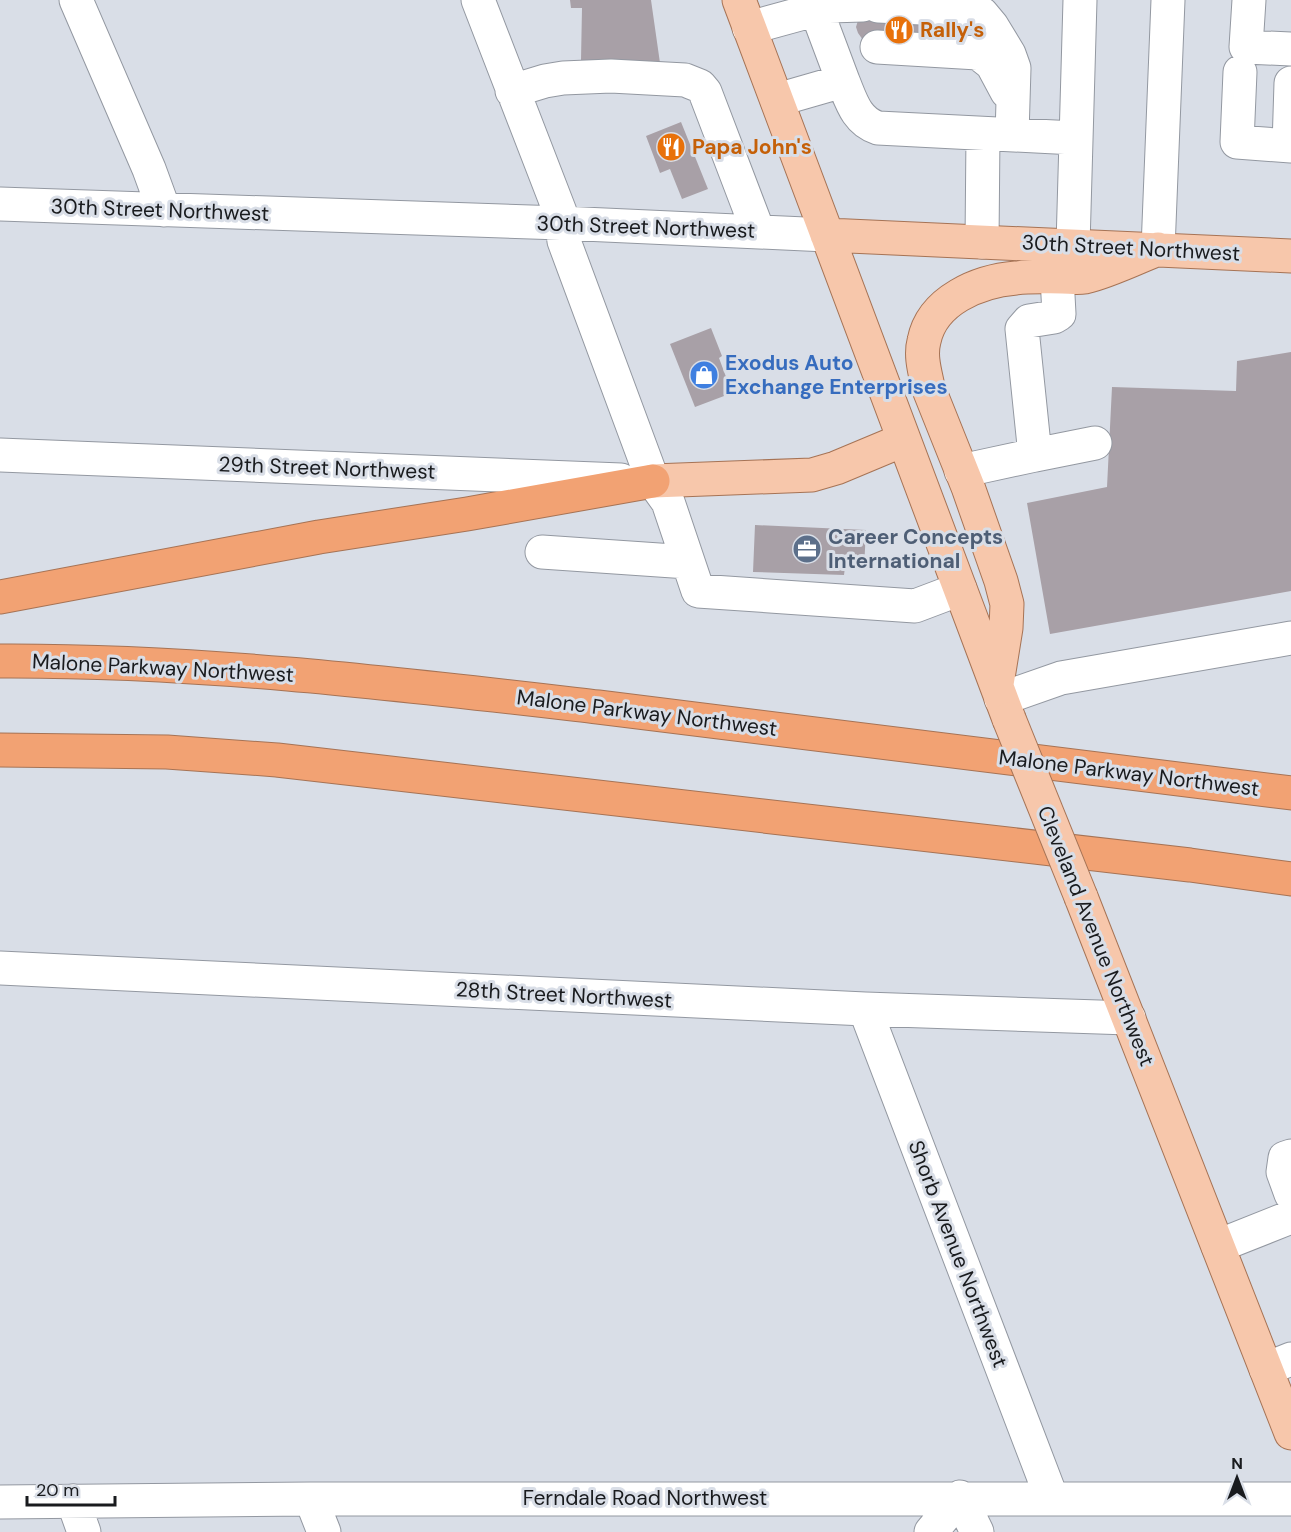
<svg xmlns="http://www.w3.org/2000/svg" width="1291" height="1532" font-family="'DM Sans',sans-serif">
<rect width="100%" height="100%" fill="#d9dee7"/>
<!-- building -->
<path fill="#a8a0a7" d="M570,0H651L660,63L581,60L582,8H571Z
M860,14L942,20L941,37L876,56H862L863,40L858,33L856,27Z
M681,122L708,189L682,199L670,169L660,173L646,136Z
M711,328L722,356L719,358L732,393L695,407L670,344Z
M1291,352V591L1050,634L1027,503L1107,487L1112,387L1236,391L1237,361Z
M755,525L866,530L864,568L845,567L844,575L753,572Z"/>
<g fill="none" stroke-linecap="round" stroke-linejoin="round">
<!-- minor casing -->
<g stroke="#9398a1" stroke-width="35">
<path id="minor" d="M76,0L149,169L164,210
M478,0L560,212L564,241L653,481L668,502L698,591L915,606L960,589
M1249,0L1246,47L1291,49
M878,6L966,10L982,14L992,26L1009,54L1014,68L1012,135
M816,9L843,81
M749,28L829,6L863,5
M877,47L978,53L992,64L1007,92
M1240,72L1237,142L1291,146
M512,91L545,81L563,78L611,76L685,80L700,86L705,92L758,231
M777,100L843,81C851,100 856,121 878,128L1075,138
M1289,146L1291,83
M0,204L561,223L827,235
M982,242L983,134
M1073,245L1080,0
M1158,249L1168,0
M0,455L621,480
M1035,455L1095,443
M961,471L1035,455L1022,329L1029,321L1054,317L1059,314L1057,277
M542,552L688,562
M1001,699L1061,678L1291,638
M0,968L865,1009L1129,1018
M865,1009L1052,1499
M1291,1156L1285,1158L1283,1172L1291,1194
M1218,1246L1291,1217
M1266,1369L1291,1359
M311,1499L324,1532
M73,1501L84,1532
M0,1502L311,1499H1291
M931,1532L960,1497L977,1532"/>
</g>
<!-- major casing -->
<g stroke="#a67355" stroke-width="35">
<path id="major" d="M739,0L1009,719
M827,235L1291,256
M653,481L812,475L836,468L903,440
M997,684L1006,628L1007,604L1001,581L968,487L928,387C925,372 920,356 924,341C932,300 979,281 1016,278C1031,276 1047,277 1062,277C1069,277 1078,278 1085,277C1107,272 1136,258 1158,249
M1081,897L1291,1433"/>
</g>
<!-- highway casing -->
<g stroke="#a67355" stroke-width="35">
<path id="highway" d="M0,597L319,537L467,514L653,481
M0,661C200,660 399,684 598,707C829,735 1060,764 1291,793
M0,750L167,752L277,760L1190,865L1291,879"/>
</g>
<!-- minor -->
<use href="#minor" stroke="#fff" stroke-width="33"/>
<!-- major -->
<use href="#major" stroke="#f7c7ab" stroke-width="33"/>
<!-- highway -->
<use href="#highway" stroke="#f2a273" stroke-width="33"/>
<!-- major-bridge casing -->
<g stroke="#a67355" stroke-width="35" stroke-linecap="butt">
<path id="major-bridge" d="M1009,719L1081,897"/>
</g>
<!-- major-bridge -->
<use href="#major-bridge" stroke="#f7c7ab" stroke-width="33"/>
</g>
<!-- icons -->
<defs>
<g id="restaurant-disc" transform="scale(1.5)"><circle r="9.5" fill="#e8710a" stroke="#d9dee7"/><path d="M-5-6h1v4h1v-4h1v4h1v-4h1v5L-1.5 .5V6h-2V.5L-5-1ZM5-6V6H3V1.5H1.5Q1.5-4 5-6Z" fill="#fff"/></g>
<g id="shop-disc" transform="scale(1.5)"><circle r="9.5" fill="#3f7fe0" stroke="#d9dee7"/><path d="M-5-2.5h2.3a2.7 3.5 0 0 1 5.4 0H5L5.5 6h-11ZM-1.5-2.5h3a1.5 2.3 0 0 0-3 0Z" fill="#fff"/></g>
<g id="office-disc" transform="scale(1.5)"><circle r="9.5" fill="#5c6f8a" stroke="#d9dee7"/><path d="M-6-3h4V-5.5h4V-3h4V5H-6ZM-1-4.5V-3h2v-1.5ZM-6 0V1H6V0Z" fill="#fff"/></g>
</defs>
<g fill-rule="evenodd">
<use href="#restaurant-disc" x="899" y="30"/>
<use href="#restaurant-disc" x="671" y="147"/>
<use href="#shop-disc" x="704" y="375"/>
<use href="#office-disc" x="807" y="549"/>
</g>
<g text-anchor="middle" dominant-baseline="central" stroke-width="6" stroke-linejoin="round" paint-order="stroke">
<!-- food labels -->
<g font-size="21" font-weight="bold" fill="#c56008" stroke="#d9dee7" text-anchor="start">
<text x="920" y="30">Rally's</text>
<text x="692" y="147">Papa John's</text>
</g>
<!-- street labels -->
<g font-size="21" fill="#191b1e" stroke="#d9dee7">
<text transform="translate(160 210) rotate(2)">30th Street Northwest</text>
<text transform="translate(646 227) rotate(2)">30th Street Northwest</text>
<text transform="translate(1131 248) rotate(3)">30th Street Northwest</text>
<text transform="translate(327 468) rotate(2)">29th Street Northwest</text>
<text transform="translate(163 668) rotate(3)">Malone Parkway Northwest</text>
<text transform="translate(647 713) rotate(7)">Malone Parkway Northwest</text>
<text transform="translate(1129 773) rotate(7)">Malone Parkway Northwest</text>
<text transform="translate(1096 936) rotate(68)">Cleveland Avenue Northwest</text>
<text transform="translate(564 995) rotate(3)">28th Street Northwest</text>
<text transform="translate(958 1254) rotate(69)">Shorb Avenue Northwest</text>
<text x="645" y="1498">Ferndale Road Northwest</text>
</g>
<!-- shop labels -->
<g font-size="21" font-weight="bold" fill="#366cbe" stroke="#d9dee7" text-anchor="start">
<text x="725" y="363">Exodus Auto<tspan x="725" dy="24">Exchange Enterprises</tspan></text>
</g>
<!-- service labels -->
<g font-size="21" font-weight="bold" fill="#4e5e75" stroke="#d9dee7" text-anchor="start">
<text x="828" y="537">Career Concepts<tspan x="828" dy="24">International</tspan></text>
</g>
</g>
<!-- north arrow -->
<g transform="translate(1237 1478)" stroke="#d9dee7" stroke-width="4.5" paint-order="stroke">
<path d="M0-4.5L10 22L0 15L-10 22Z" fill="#191b1e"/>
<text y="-9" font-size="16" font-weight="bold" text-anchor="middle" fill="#191b1e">N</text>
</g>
<!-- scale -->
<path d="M27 1496v9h88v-9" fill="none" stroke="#191b1e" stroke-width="3"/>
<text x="36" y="1496" font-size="18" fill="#191b1e" stroke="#d9dee7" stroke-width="4.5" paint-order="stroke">20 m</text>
</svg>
